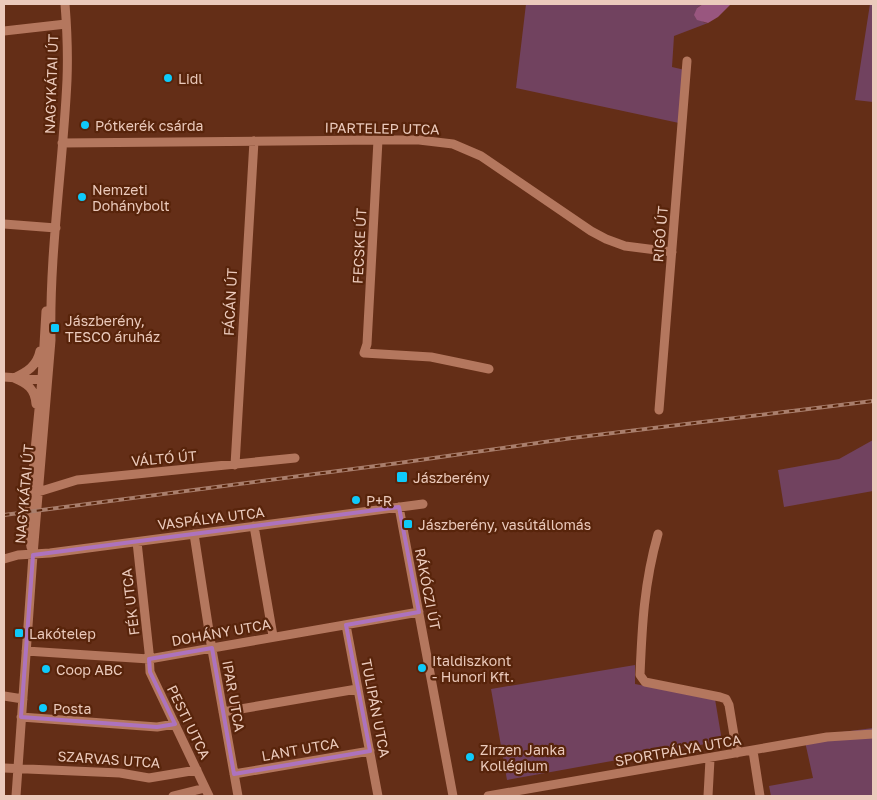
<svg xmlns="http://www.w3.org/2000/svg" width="877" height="800" font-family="'Golos Text',sans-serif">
<rect width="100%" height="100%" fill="#642e17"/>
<!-- green -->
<path fill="#71425f" d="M526,4H703L697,8L703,22L708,23L674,36L672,67L685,70L679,123L516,88Z
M870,4H873V102L855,100Z
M873,440V491L784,507L778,470L839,459Z
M635,665V684L715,699L722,741L507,780L491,689Z
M873,728V796H771L769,786L813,778L804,737Z"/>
<!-- forest -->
<path fill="#99567f" d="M703,4H731L718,17L708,23L697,20L694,15L697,8Z"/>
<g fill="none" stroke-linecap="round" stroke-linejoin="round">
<!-- minor -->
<path stroke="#b4775e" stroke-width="9" d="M4,31L66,24
M378,140L367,344L364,353L431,357L489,369
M62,143L378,140H419L453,144L481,156L591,231L606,239L625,246L672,252
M4,224L56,228
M4,377L46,380
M14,378C27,372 37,366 40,351
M14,378C27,383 35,389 36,404
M659,410L687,61
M235,465L254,141
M38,492L77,480L295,458
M399,507L453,796
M254,526L273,636
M194,534L211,644L238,796
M658,534C644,583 642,626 640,675L645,682L720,697L726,699L729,705L737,753
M137,542L149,652L150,672L209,796
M31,547L29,534V512L42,379L46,311
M4,559L18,555L50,553L423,504
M346,625L378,796
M26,651L149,659L419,612
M4,696L23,699
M223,712L357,689
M21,717L157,727L175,724
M753,751L760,796
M4,768L120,773L149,778L197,770
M234,774L370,751
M16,796L33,555L51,340C49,253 63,167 67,80C68,55 67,29 65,4
M173,796L205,788
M488,796L827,737L873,734
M708,796L710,759"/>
<!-- rail casing -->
<g stroke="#a97e6c" stroke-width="4">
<path id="rail" d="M4,515L399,463L572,438L873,401"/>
</g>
<!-- rail -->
<use href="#rail" stroke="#58240b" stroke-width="2" stroke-dasharray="5.5" stroke-linecap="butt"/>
</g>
<!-- marked area -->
<path fill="none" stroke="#ad73be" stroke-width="4" stroke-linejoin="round" d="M399,507L419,612L346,625L370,751L234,774L212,648L149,659L150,672L175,724L157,727L21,717L33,555Z"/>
<!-- markers -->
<g fill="#0ecafa" stroke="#58240b" stroke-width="2">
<circle cx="168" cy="78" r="5"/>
<circle cx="85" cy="125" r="5"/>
<circle cx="82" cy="197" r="5"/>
<rect x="50" y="323" width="10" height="10" rx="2.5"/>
<rect x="396" y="471" width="12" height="12" rx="2.5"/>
<circle cx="356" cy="500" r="5"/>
<rect x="403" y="519" width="10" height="10" rx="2.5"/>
<rect x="14" y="628" width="10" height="10" rx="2.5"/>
<circle cx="422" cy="668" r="5"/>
<circle cx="46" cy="669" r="5"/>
<circle cx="43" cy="708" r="5"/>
<circle cx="470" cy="757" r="5"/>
</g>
<g text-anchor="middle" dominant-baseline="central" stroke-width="4.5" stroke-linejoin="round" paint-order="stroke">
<!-- poi labels -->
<g font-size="14" fill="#ebcabc" stroke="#58240b" text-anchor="start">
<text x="178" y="78">Lidl</text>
<text x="95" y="125">Pótkerék csárda</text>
<text x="92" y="189">Nemzeti<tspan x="92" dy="16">Dohánybolt</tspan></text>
<text x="65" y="320">Jászberény,<tspan x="65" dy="16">TESCO áruház</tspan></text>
<text x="413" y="477">Jászberény</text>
<text x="366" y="500">P+R</text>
<text x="418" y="524">Jászberény, vasútállomás</text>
<text x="29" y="633">Lakótelep</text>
<text x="432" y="660">Italdiszkont<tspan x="432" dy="16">- Hunori Kft.</tspan></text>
<text x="56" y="669">Coop ABC</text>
<text x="53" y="708">Posta</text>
<text x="480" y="749">Zirzen Janka<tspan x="480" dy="16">Kollégium</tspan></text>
</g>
<!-- street labels -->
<g font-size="14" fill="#ebcabc" stroke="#58240b">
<text transform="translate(51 84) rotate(-88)">NAGYKÁTAI ÚT</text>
<text transform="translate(382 128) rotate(1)">IPARTELEP UTCA</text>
<text transform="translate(660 234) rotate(-85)">RIGÓ ÚT</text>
<text transform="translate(359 246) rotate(-87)">FECSKE ÚT</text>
<text transform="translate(230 302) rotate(-87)">FÁCÁN ÚT</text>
<text transform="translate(164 458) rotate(-5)">VÁLTÓ ÚT</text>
<text transform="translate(24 494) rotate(-85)">NAGYKÁTAI ÚT</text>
<text transform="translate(211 518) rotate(-7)">VASPÁLYA UTCA</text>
<text transform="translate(428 589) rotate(79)">RÁKÓCZI ÚT</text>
<text transform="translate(130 602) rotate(-97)">FÉK UTCA</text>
<text transform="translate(221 632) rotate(-10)">DOHÁNY UTCA</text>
<text transform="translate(234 696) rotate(80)">IPAR UTCA</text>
<text transform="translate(376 708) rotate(79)">TULIPÁN UTCA</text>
<text transform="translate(189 722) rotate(64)">PESTI UTCA</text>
<text transform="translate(300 749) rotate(-10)">LANT UTCA</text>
<text transform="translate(678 750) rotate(-10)">SPORTPÁLYA UTCA</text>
<text transform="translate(109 759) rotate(4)">SZARVAS UTCA</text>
</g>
</g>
<!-- border -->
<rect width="877" height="800" fill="none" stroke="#ebcabc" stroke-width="10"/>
</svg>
